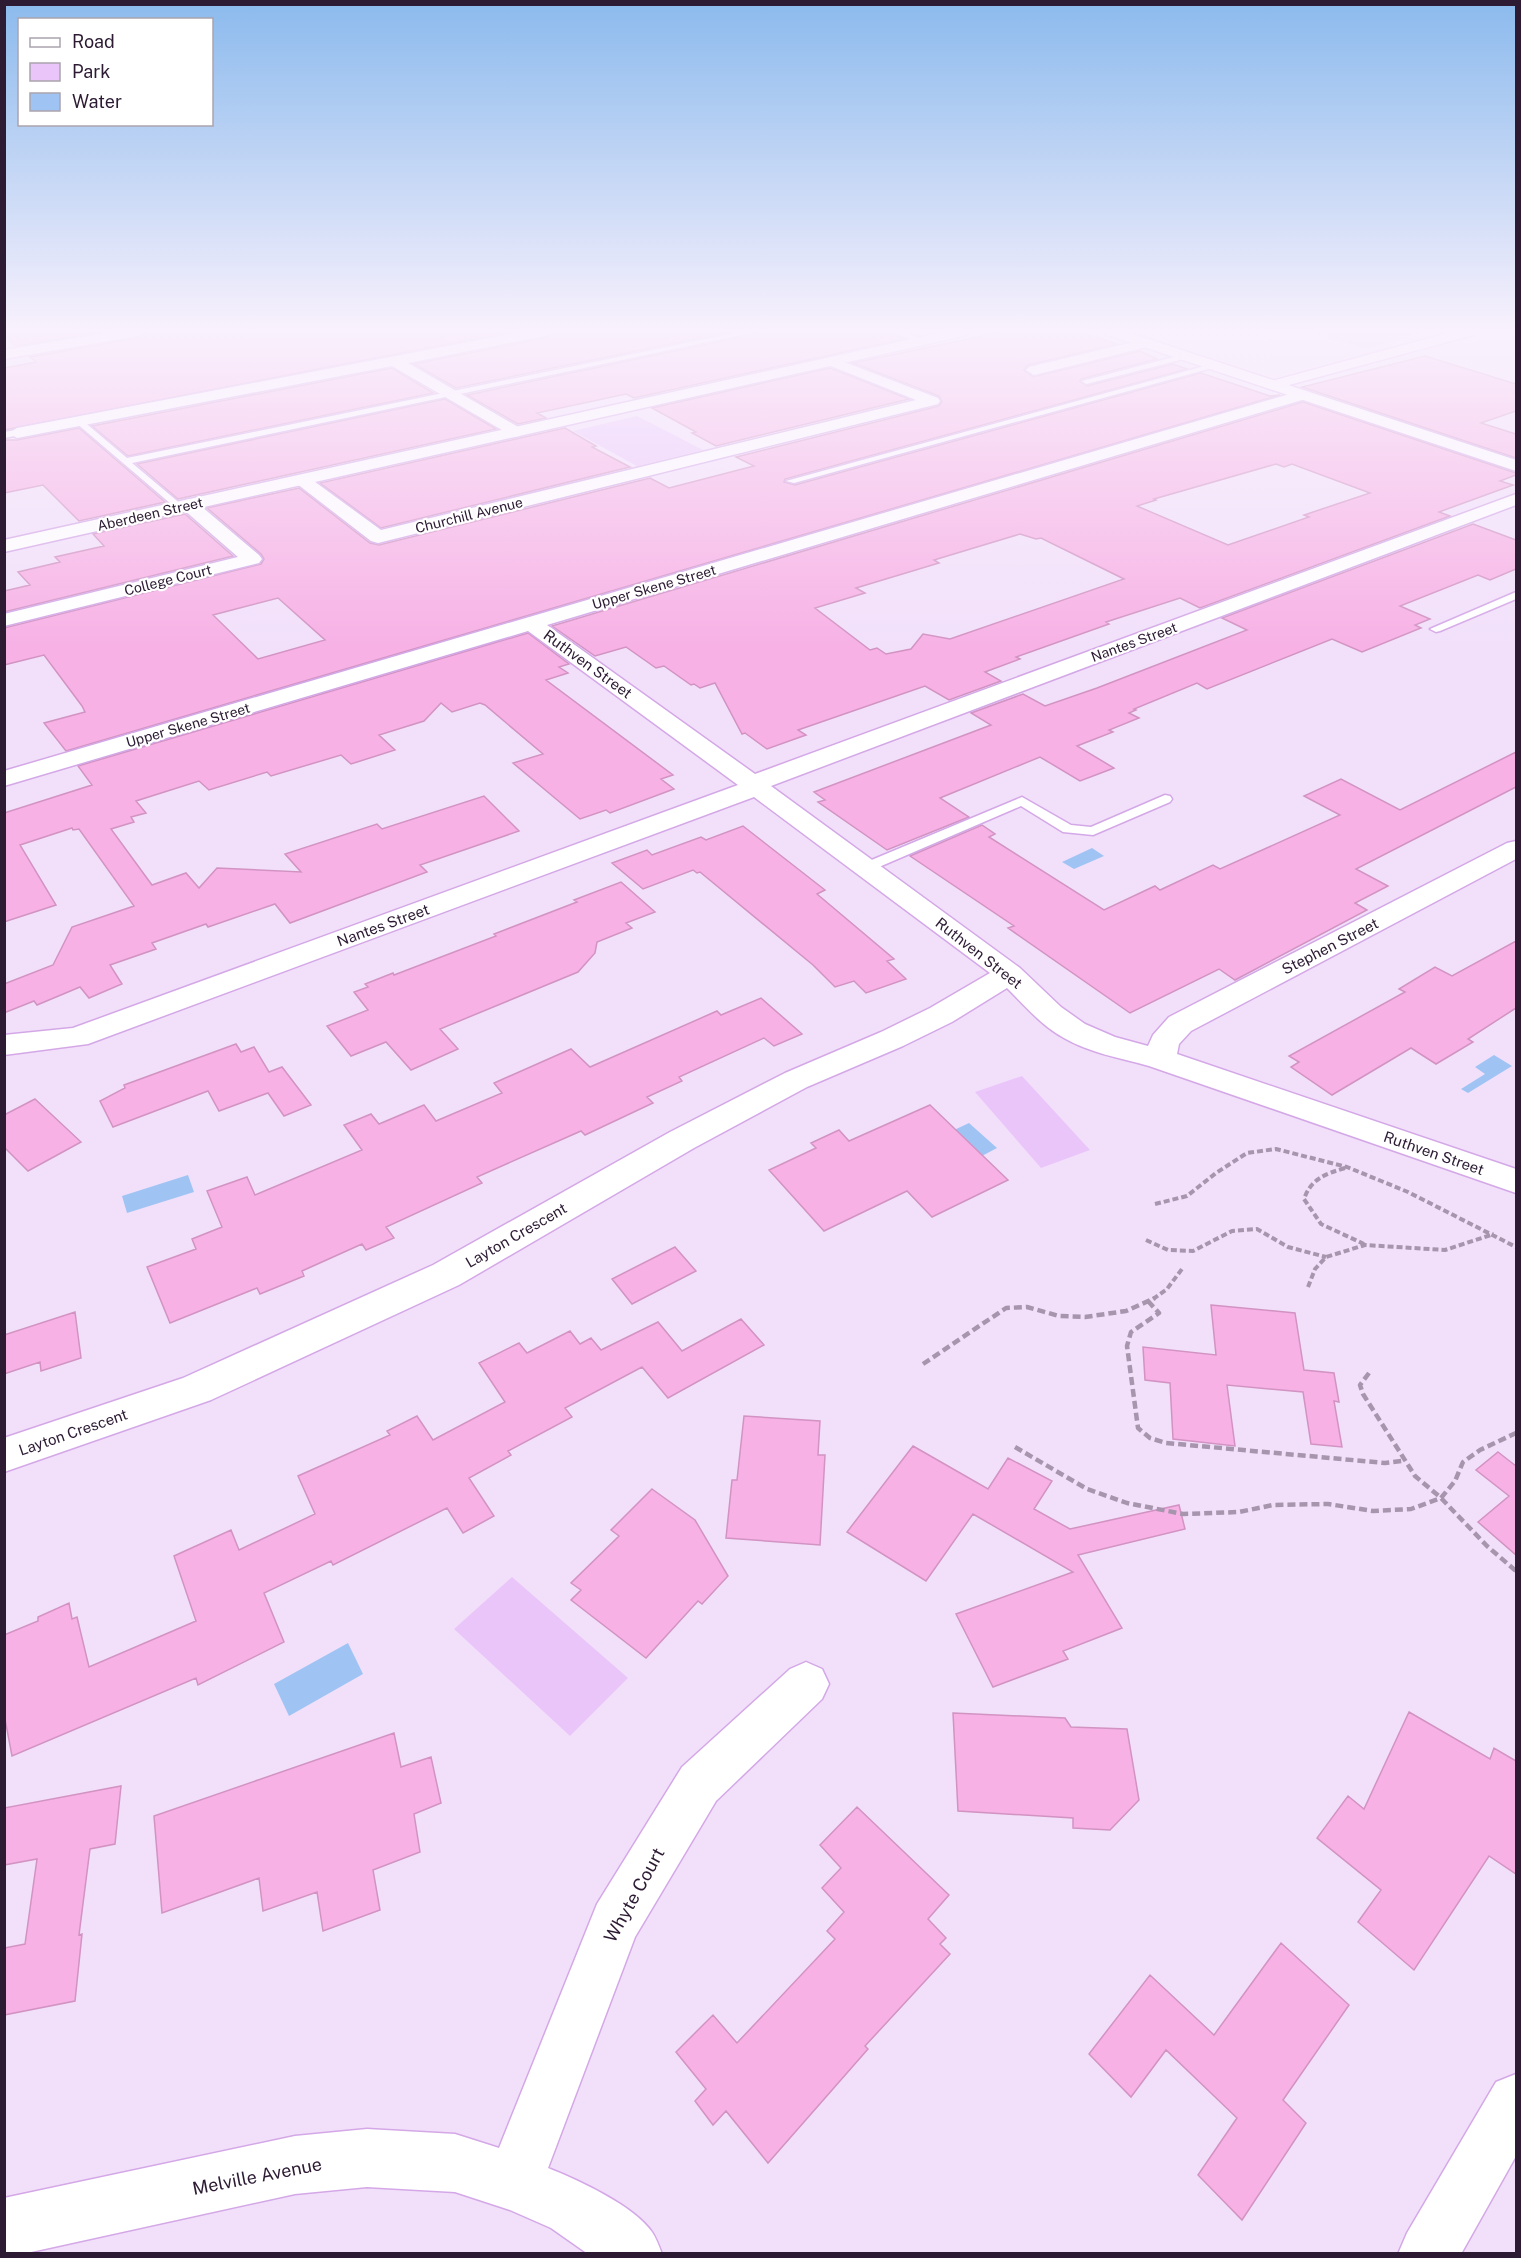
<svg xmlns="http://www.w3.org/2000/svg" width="1521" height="2258" font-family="'Public Sans',sans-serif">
<rect width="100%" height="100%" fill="#f2e0fa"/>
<!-- green -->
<path fill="#eac5fa" d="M1310,332H1427L1365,349Z
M637,416L703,450L637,466L573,431Z
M1022,1076L1090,1150L1041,1168L975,1092Z
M512,1577L628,1678L570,1736L454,1629Z"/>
<!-- water -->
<path fill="#9fc4f4" d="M1092,848L1104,856L1074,869L1062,862Z
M1494,1055L1512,1066L1468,1093L1461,1089L1485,1074L1475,1067Z
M969,1123L997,1148L980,1157L952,1131Z
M188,1175L194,1192L127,1213L122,1196Z
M348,1643L363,1674L289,1716L274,1684Z"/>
<!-- building -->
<path fill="#f7b1e5" stroke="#d293c3" stroke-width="1.5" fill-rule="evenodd" d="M4,332H100L16,346L4,336Z
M147,332H510L4,430V368L36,362L30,357L138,338Z
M553,332H729L456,388L414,364L544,338Z
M757,332H892L904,339L634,398L626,394L537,413L546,418L518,424L467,395L755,334Z
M1002,332H1082L1117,344L1028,365L1024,370L1033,377L1140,351L1157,359L1081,379L1080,381L1087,386L1173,364L1187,369L785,479L784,482L795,485L1201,373L1270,396L1280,395L66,751L44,723L85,712L82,706L44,655L4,665V628L261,564L264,559L261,554L207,508L299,488L370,543L379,545L650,478L669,488L754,466L736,457L939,406L942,402L939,396L853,363ZM278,598L325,640L258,659L213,615Z
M1425,356L1516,384V411L1481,423L1516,434V458L1302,387Z
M392,368L433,393L128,456L92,426Z
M830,368L909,399L716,446L692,433L696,432L652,408Z
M445,399L496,429L178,499L137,464Z
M1303,402L1516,473V475L1500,481L1513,485L1439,512L1450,516L1200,608L1180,598L1106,622L1109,624L1016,657L1020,659L985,672L1001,681L949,700L925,686L798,730L806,735L767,749L745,733L742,734L715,683L700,688L694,684L691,685L664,666L656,668L626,647L595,656L552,626ZM1276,464L1284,467L1292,464L1370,493L1304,515L1309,517L1228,545L1137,506L1156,500L1154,499ZM1020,534L1036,539L1041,538L1124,579L950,639L923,634L911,649L886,654L877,648L870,650L815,608L865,593L856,588L939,563L934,560Z
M79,428L165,502L79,521L43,485L4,493V440H17Z
M565,428L596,446L592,447L630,467L381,528L320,483Z
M185,514L233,556L4,612V591L30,585L18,572L60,562L55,557L104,546L93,534Z
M1473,524L1516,540V569L1490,580L1478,575L1400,606L1430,619L1415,625L1421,628L1362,652L1332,639L1207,689L1197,683L1134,709L1136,710L1129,713L1139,718L1109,730L1113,732L1077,746L1114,768L1080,781L1040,757L940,798L969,817L887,850L818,802L825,800L814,792L991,725L971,713L1023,694L1045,706L1097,688L1247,630L1222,618Z
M528,633L569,664L559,667L568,673L546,680L673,775L661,779L674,789L610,813L606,810L580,819L513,763L543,754L485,705L480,703L452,712L441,703L424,721L379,735L395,750L351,764L341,755L271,776L267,772L209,790L199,781L136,801L146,813L131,817L134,822L111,829L152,885L186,873L199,888L217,868L301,872L285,854L377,824L382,829L484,796L519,831L420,865L427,872L290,923L275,904L208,927L206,924L152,943L156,949L110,965L122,984L89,998L80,987L37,1005L34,1001L4,1013V984L53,965L72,927L134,906L79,829L73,830L72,828L20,845L56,905L4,922V813L92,785L78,766Z
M1516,752V787L1356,869L1388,886L1355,903L1367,910L1235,980L1219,969L1130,1013L1008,928L1014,926L910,856L982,825L995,834L989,837L1104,910L1155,886L1160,890L1213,865L1220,869L1340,815L1304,796L1341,779L1400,810Z
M743,826L825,890L817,894L894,959L887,961L906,979L866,993L854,981L835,987L813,965L700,872L697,873L693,870L643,889L612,863L647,850L652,855L701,837L706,840Z
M621,882L655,912L626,923L632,928L597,942L595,953L578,972L440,1029L458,1049L411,1070L386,1042L351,1056L327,1026L368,1010L354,992L368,987L365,984L393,973L394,975L496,936L494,934L577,902L574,900Z
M1516,941V1008L1468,1039L1473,1042L1436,1064L1411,1048L1332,1095L1291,1067L1299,1062L1289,1056L1405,992L1399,989L1435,967L1452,976Z
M761,998L802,1034L774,1046L764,1038L679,1077L682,1081L647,1097L653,1103L585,1135L581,1131L477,1177L482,1183L386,1227L394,1238L366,1250L362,1244L302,1271L304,1276L260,1294L257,1288L170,1323L147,1267L196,1249L192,1239L222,1227L207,1191L247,1177L255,1195L362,1150L344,1125L371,1114L379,1124L424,1105L436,1121L502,1093L494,1083L571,1049L590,1067L717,1011L721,1015Z
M236,1044L241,1052L254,1047L269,1072L282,1067L311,1105L284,1116L268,1093L219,1111L208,1091L113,1127L100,1101L125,1088L124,1085Z
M35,1099L81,1142L28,1171L4,1147V1115Z
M930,1105L1008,1180L932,1217L907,1191L824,1231L769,1170L816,1148L811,1143L839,1130L849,1141Z
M675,1247L696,1271L632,1304L612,1279Z
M1211,1305L1295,1313L1304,1370L1334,1373L1339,1402L1334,1401L1342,1447L1311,1444L1303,1392L1227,1385L1235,1446L1173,1439L1170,1383L1145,1380L1143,1347L1216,1355Z
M75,1312L81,1358L41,1371L40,1362L4,1374V1335Z
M741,1319L764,1345L668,1398L642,1367L565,1408L572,1417L508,1451L511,1455L469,1478L494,1516L463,1533L447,1508L333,1565L331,1561L264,1593L284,1642L198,1685L196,1678L12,1756L4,1714V1635L38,1621V1617L69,1603L72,1619L77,1617L89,1667L196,1621L174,1556L231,1530L239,1550L315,1514L298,1476L390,1435L387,1431L417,1416L433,1440L505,1402L479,1363L519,1343L527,1353L570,1331L580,1344L591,1338L601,1350L658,1322L682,1351Z
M744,1416L820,1421L818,1455H825L820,1545L726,1538L732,1480H737Z
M913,1446L988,1489L1008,1458L1052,1481L1034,1509L1070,1529L1179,1505L1185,1529L1078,1555L1122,1628L1063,1651L1068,1659L993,1687L956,1614L1073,1572L973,1514L926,1581L847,1532Z
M1498,1452L1516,1466V1555L1478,1522L1509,1496L1476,1470Z
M652,1489L695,1520L728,1576L702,1604L698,1601L646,1658L571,1600L581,1590L571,1583L619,1536L611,1530Z
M1409,1712L1490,1759L1494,1748L1516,1761V1874L1489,1856L1414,1970L1358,1922L1381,1890L1317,1838L1348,1796L1364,1809Z
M953,1713L1065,1718L1071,1727L1127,1729L1139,1800L1110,1830L1073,1828V1818L958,1811Z
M394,1733L401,1767L431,1757L441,1803L414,1814L420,1852L373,1870L380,1910L323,1931L317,1892L263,1911L259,1878L162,1913L154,1816Z
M121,1786L115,1844L90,1849L79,1935L82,1934L75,2001L4,2015V1948L25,1944L37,1859L4,1865V1808Z
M857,1807L949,1895L928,1919L946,1938L940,1944L950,1954L865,2046L868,2049L768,2163L726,2111L713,2125L695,2101L706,2089L676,2052L713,2015L737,2043L835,1939L827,1931L844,1912L822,1888L841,1868L820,1845Z
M1281,1943L1349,2005L1283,2100L1306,2123L1242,2220L1198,2175L1237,2118L1166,2050L1131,2097L1089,2054L1150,1975L1214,2035Z"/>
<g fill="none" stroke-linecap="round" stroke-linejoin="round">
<!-- lane casing -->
<g stroke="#d4a8e7" stroke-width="3">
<path id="lane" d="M740,332H755L132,463L182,505L183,507L178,510L75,422L82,420L127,458Z
M894,332H905L926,341L919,343Z
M1185,354L1189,356L1188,358L1086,384L1082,381Z
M1212,364L1219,366L794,483L786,481Z
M17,430L22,433L20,435L4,438V432Z
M1516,592V599L1440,631L1436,632L1430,629Z
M1165,795L1170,796L1172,799L1170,802L1093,835L1063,832L1021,806L872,870L867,871L860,867L862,864L1022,797L1071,825L1091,827Z"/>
</g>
<!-- street casing -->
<g stroke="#d4a8e7" stroke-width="3">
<path id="street" d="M113,332H145L138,336L4,359V350Z
M522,332H551L544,336L408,363L520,428L522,432L520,436L514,437L392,366L17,438L9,433L17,428Z
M1452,332H1475L1473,335L1278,388L1273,390L1265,385L1268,382Z
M1146,339L1153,343L1151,346L1034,375L1026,370L1029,367Z
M831,357L938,398L940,401L938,404L378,543L371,541L292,480L295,476H307L381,530L916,400L826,364L824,361Z
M1303,390L1311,395L1309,398L547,625L755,774L1516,494V505L771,786L1020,968L1061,1007L1085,1024L1115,1037L1148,1046L1153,1035L1169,1017L1507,843L1516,841V859L1191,1031L1179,1044L1177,1054L1516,1169V1193L1149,1066C1120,1058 1090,1053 1064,1038C1042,1026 1025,1006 1007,988L952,1022L903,1046L807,1087L694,1148L459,1285L211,1400L4,1472V1438L183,1378L433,1265L670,1132L785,1073L881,1032L930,1008L990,973L754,797L88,1044L4,1055V1035L73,1028L738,785L528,631L4,786V771Z
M189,499L195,501L259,555L262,559L259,563L4,626V614L238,557L183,509L180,505L183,501Z
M806,1662L822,1669L829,1684L822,1699L716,1801L635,1937L548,2168C578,2180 633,2205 652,2232C656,2238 659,2246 662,2254H588L551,2228L510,2210L455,2192L367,2187L295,2194L22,2254H4V2198L295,2136L367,2129L455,2134L499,2148L597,1904L682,1767L790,1669Z"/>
</g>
<!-- secondary casing -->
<g stroke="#d4a8e7" stroke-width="3">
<path id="secondary" d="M1106,332H1127L1516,460V471L1108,335Z
M1516,2074V2156L1461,2254H1398L1407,2233L1496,2082Z"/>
</g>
<!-- primary casing -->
<g stroke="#d4a8e7" stroke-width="3">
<path id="primary" d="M944,332H970L963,336L4,552V540Z"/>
</g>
<!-- path-far1 -->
<path stroke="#a795ae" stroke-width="4" stroke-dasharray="6 3" stroke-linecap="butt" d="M1345,1168C1325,1174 1311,1179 1304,1199L1321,1224L1364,1244
M1155,1204L1187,1196L1216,1173L1247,1153L1276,1149L1347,1167L1408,1192L1516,1247
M1146,1240L1168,1250L1193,1251L1232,1231L1257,1229L1288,1247L1326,1257
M1308,1287L1315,1269L1326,1257L1365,1245L1445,1250L1494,1234
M1153,1299L1167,1289L1182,1269"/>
<!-- path -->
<path stroke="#a795ae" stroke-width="4.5" stroke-dasharray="8 4" stroke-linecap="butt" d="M1148,1301L1159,1313L1131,1332L1127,1346L1138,1428L1150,1438L1166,1443L1385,1463L1402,1461
M923,1364L1006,1308L1027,1307L1059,1316L1085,1317L1126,1311L1155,1298
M1369,1373L1360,1385L1363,1394L1415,1476L1440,1497L1487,1546L1516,1571
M1015,1447L1087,1489L1127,1503L1183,1514L1239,1512L1273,1505L1328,1504L1373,1511L1411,1509L1441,1498L1455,1481L1463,1462L1480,1450L1516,1433"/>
<!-- lane -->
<use href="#lane" fill="#fff" fill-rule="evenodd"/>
<!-- street -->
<use href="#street" fill="#fff" fill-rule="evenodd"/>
<!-- secondary -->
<use href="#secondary" fill="#fff" fill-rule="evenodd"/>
<!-- primary -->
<use href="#primary" fill="#fff" fill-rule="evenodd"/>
</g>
<!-- sky -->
<linearGradient id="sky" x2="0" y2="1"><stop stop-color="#8bbaed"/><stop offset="0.51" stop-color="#f9f1fd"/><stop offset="1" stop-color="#f9f1fd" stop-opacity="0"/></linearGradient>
<rect width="1521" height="648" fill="url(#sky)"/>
<g text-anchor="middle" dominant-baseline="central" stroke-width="4.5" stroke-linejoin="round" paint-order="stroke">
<!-- far-street labels -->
<g font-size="14" fill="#2c1b33" stroke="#fff">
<text transform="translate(150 514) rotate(-13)">Aberdeen Street</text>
<text transform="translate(469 515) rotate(-14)">Churchill Avenue</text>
<text transform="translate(168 580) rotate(-14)">College Court</text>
<text transform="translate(654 587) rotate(-16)">Upper Skene Street</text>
<text transform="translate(1134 642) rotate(-20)">Nantes Street</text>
<text transform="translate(188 725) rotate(-16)">Upper Skene Street</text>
</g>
<!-- street labels -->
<g font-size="15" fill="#2c1b33" stroke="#fff">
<text transform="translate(588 664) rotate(36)">Ruthven Street</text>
<text transform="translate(383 925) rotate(-20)">Nantes Street</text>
<text transform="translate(1330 946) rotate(-27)">Stephen Street</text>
<text transform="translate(979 953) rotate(38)">Ruthven Street</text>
<text transform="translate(1434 1153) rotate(19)">Ruthven Street</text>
<text transform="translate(516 1235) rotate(-30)">Layton Crescent</text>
<text transform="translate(73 1432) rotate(-19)">Layton Crescent</text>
</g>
<!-- near-street labels -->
<g font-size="18" fill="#2c1b33" stroke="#fff">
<text transform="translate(634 1895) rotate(-61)">Whyte Court</text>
<text transform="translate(257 2176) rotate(-11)">Melville Avenue</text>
</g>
</g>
<!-- border -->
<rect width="1521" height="2258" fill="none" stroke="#2c1b33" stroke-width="12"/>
<!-- legend -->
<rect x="18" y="18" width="195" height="108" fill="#ffffff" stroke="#aba4ad" stroke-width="1.5"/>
<rect x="30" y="38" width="30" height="9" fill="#ffffff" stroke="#aba4ad" stroke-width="1.5"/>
<text x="72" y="48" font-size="18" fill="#2c1b33">Road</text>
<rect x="30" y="63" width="30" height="18" fill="#eac5fa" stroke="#aba4ad" stroke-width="1.5"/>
<text x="72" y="78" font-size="18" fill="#2c1b33">Park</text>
<rect x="30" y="93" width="30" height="18" fill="#9fc4f4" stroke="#aba4ad" stroke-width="1.5"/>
<text x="72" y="108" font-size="18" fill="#2c1b33">Water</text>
</svg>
